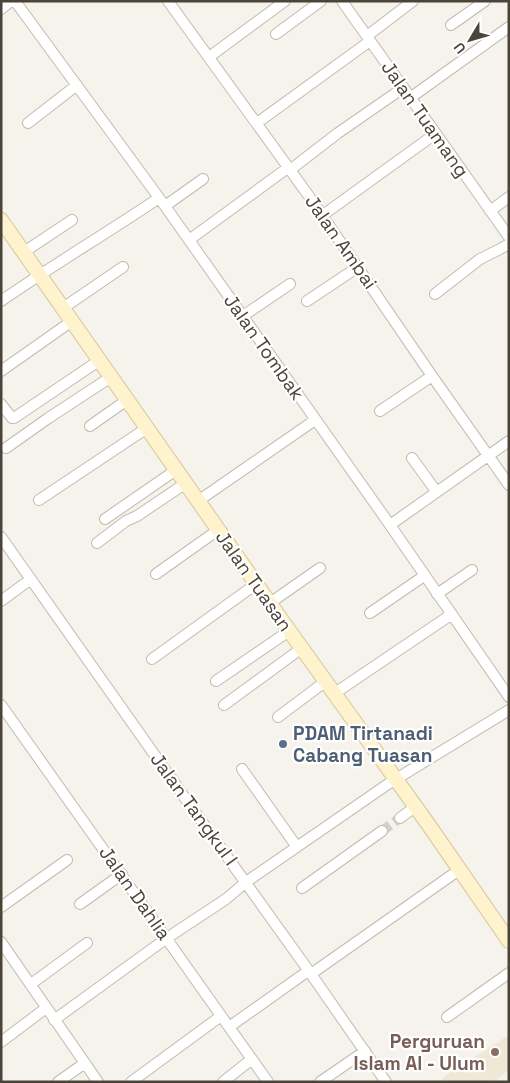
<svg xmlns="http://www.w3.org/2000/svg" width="510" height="1083" font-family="'Space Grotesk',sans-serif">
<rect width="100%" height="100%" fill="#f6f3ec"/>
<!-- education -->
<path fill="#efe8d6" d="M509,1035V1070L493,1082H445L442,1078Z"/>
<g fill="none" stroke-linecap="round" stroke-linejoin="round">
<!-- street-tunnel -->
<path stroke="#d4d0c8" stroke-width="10" stroke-dasharray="10 5" stroke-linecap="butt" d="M382,831L400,818"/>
<!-- street casing -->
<g stroke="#c2bbae" stroke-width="12">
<path id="street" d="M15,1L165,206L390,525L509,697
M168,1L311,199L432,376L509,485
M342,1L509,237
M1,9L11,1
M451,25L485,1
M276,34L321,1
M367,36L413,1
M209,57L285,1
M410,98L509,27
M28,123L77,85
M257,123L370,41
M290,170L338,133L403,88
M165,206L203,179
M490,211L509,197
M323,215L435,134
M189,240L289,167
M24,252L72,220
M435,294L480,259L500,249L509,244
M1,301C53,265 107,233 159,198
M307,301L358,267
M63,308L123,267
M243,316L290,284
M1,371L72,321
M1,404L12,418H14L100,360
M380,411L432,376
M90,426L127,400
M6,448L47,419L111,377
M412,458L436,491
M39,500L147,428
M198,501L315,420
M105,519L176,470
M390,525L509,441
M1,537L185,798L311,974L386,1082
M97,543L126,521L137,516L186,483
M156,574L218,530
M437,594L472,570
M1,601L31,579
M270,603L320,568
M370,613L424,576
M152,659L256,584
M216,681L289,631
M335,693L452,614
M1,705L268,1082
M224,705L302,648
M278,717L326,681
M242,769L297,847
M400,818L415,807
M302,888L382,831
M80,904L122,874
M1,907L67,860
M1,942L98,1082
M311,974L459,870
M31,984L87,943
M447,1017L509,973
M54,1020L167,938L226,899L246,882L388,784L509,710
M229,1027L308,971
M1,1042L46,1008
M58,1082L85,1063
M131,1082L221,1016
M223,1082L252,1059
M320,1082L365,1051"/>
</g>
<!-- secondary casing -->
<g stroke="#d6c79b" stroke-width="16">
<path id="secondary" d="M1,220L283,622L428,824L509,941"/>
</g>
<!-- street -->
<use href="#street" stroke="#fff" stroke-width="10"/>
<!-- secondary -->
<use href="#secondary" stroke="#fff3cd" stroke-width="14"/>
</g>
<!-- markers -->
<circle fill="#5c6f8a" stroke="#fff" stroke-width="2" cx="283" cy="744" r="5"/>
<circle fill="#8d6e63" stroke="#fff" stroke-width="2" cx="495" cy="1052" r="5"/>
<g text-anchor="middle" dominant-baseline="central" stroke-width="4.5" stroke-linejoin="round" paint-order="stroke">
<!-- street labels -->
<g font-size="19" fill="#4b4439" stroke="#fff">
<text transform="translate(425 119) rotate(55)">Jalan Tuamang</text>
<text transform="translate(341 242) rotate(55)">Jalan Ambai</text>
<text transform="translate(264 347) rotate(55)">Jalan Tombak</text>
<text transform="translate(254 581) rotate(55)">Jalan Tuasan</text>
<text transform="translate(194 809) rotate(54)">Jalan Tangkul I</text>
<text transform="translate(135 893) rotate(55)">Jalan Dahlia</text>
</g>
<!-- service labels -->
<g font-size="19" font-weight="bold" fill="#4e5e75" stroke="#fff" text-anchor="start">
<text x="293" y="733">PDAM Tirtanadi<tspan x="293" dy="22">Cabang Tuasan</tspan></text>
</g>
<!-- education labels -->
<g font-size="19" font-weight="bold" fill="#785e54" stroke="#fff" text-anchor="end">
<text x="485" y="1041">Perguruan<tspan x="485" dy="22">Islam Al - Ulum</tspan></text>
</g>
</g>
<!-- border -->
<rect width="510" height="1083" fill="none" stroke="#4b4439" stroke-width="5"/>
<!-- north arrow -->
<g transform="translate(470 40) rotate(232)" stroke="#ffffff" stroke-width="4" paint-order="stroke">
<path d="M0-4L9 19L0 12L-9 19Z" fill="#4b4439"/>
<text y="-8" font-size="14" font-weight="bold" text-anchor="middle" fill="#4b4439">U</text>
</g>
</svg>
